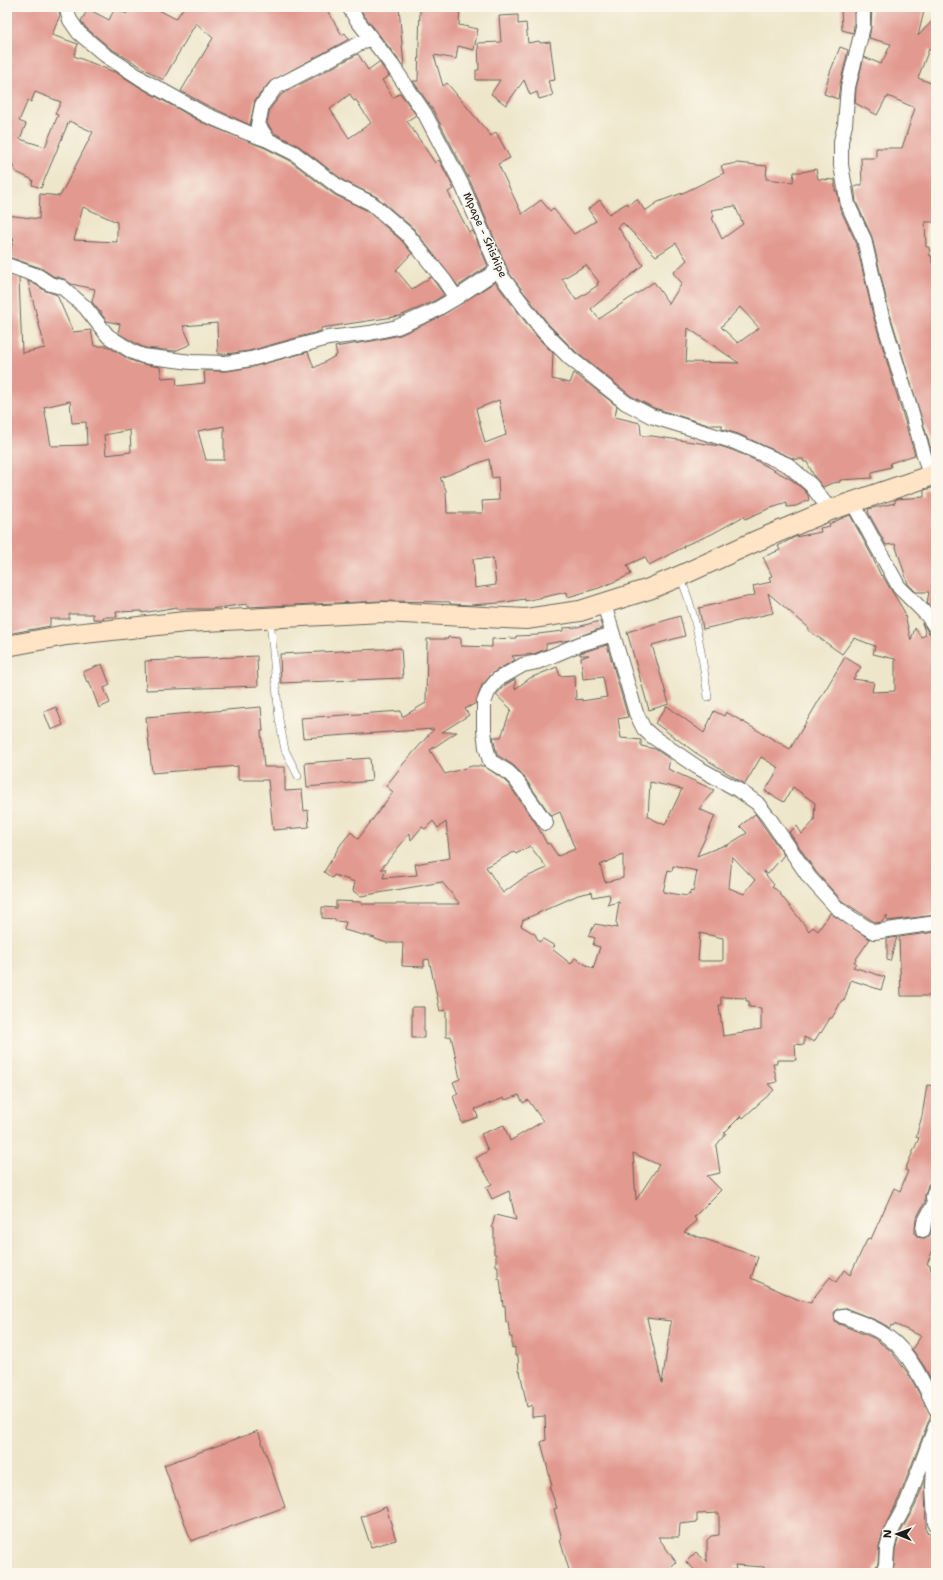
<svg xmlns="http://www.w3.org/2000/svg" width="943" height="1580" font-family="'Shantell Sans',sans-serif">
<rect width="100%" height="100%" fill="#fbf7ec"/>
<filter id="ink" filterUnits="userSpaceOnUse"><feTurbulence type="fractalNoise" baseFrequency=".025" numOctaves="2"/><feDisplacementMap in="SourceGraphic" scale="8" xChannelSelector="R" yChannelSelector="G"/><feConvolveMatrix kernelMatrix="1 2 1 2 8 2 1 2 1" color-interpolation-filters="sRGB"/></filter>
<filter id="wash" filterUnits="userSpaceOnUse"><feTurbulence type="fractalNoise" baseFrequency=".012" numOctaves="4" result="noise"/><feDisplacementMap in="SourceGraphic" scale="16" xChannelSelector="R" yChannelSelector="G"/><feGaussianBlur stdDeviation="0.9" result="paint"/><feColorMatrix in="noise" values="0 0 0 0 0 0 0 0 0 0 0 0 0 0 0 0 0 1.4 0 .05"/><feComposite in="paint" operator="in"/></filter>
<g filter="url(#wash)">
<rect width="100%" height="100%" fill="#eee6ca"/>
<g id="blocks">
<!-- building -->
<path fill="#e29990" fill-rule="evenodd" d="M7,7H58L60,15L52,35L78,44L74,56L117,73L141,88L201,122L265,148L289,160L335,195L366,210L401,240L412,253L396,270L412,289L431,277L444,295L428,304L400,316L321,328V331L249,351L225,354H218L217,323L183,326L191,344L175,351L145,348L137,344L118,333L120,324L107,321L101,314L102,312H100L92,302L95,289L71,284L64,279L53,276L41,268L8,257L14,239H7V215L39,219L40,194L60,196L93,132L69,121L41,188L32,185L33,180L16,172L7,155V96L10,40L7,46ZM35,92L61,102L55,114L58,115L45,147L20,139L26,124L19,121L28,100L31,102ZM83,207L117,222V242L74,240Z
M130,7H153L176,19L184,7H325L342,35L345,33L349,39L270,82L255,100L250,125L208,106L181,91L213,38L196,23L163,80L110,48L85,27L81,21L88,9L109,20L115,8L126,14Z
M359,7H399L404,67L364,15Z
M420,7H460L459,25L478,29L474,50L458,46L456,59L434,55L443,86L447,83L491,136L496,132L510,158L498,164L522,214L541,200L550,211L553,208L574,234L596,221L588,209L600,200L609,214L627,203L628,205L637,199L645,211L658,202L685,192L724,173L721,166L737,163L767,166L766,179L793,182L794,172H802L816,169L818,179L835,180V191H837L840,209L856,242L873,315L915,455L890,463L891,467L872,472V478L840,480V482L832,483L823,487L814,476L807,462H804L803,459H794L738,434L722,429V425H708L654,408L631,396L576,352L549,325L509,273L470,181L433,110L413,81H418ZM735,206L743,224L722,239L712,218L714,217L711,210ZM623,223L656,256L676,243L687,260L673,273L682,283L669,304L654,282L599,319L591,309L643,265L618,227ZM586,265L599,282L597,283L598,285L576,300L562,279ZM740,307L759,328L738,343L721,327ZM688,328L739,363L686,362Z
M841,7H854V26L853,33L842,30Z
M872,7H925L918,36L936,17V55L929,49L918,78L936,85L931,100L936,101V222H925L926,247H929L930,256H932V263H936V455L933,456L889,311L872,237L856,202L854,187L862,185L861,158H876V148H902L915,108L888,96V98H886L877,115L855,103L856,88L864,57L881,64L891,44L869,38L871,27Z
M518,15V24L526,23L528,43L539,41L540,43L550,42L555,80L548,81L553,95L539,99L537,92L530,95L524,80L506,105L491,94L500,80H476V70H479L478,43L501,42L499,16Z
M840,47L848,50L840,85L838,99L824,94L829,75Z
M358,54L368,70L379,62L389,76L382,80L393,98L400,93L416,115L407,121L435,163L439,160L454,189L448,192L469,232L473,231L488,266L458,286L414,229L377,197L344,181L299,146L274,133L267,123L270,109L282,94ZM350,94L354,101L356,100L371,123L349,138L330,109Z
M7,274L19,278L22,353L45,348L28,281L34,284L46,291L57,295L73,332L91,330L94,346H107L130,360L142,364L160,367L162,378L176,377L177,386L205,383L204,371H227L252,367L308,352L314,368L337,355L335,347L372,341L400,335L436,319L495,282L536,336L553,353L552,379L570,383L574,373L617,406L615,417L640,423L641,434L643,436H652L720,446L732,450L755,460L792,480L805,491L808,495L809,500L796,506L787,507V503L768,509L745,519L744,516L712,534L683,546L684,547L649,565L645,557L627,565L631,574L623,578L599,588L568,597L567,592L525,601V599L499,603L470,605L450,604V602L382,601L247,607V604L210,609H177V607L142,613V611L116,612L117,617H103L104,619H93V614H69V619H50V626L7,634V326H11L9,304H7ZM499,400L506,435L485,443L476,409ZM70,401L72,423L86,422L87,445L51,446L44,407ZM224,426V460H206L198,431ZM130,430L131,452L106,455L104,435ZM489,459L492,478L498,477L499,500L482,501L483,513H447L446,490L440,478ZM493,558L496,585L475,588L473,559Z
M936,487V613L927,603L929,592H916L908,584L895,544L886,545L869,514L868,509L895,503V500L897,499L924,497V490Z
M850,515L872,556L881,576L882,575L904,611L911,640L915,628L921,637L926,635L922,623L929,633L936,636V915L887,921V915L882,922L876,923L842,901L816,872L789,832L797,826L802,834L814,821L815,803L793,787L784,802L765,791L779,768L761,757L745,784L696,753L655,723L667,706L704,733L714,711L724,716L726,712L790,749L845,657L861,667L853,679L874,682L872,692L895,691V659L873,654L875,646L854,638L842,654L808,630L809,628L768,593L773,613L703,629L699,608L755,595L753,586L771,582L769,577L772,576L763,557L780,550L778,546L795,537L821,532L820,528L830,526L829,524Z
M680,616L685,636L652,645L669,704L649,710L627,632Z
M600,621L602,628L569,640L546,644V649L534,654L512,656L515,660L494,672L482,685L476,703L465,709L469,715L442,732H457L430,750L445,774L472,766H484L503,779L509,785L535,822L547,844L549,843L558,856L575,849L560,812L551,816L522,774L513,765L497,755L493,737H501L511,709L496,695L504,686L515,679V689L530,678L557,667L560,676L575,675L576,700L582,699V701L607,697L603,677L583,679L581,658L589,655H580V653L607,645L628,717L618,719L621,738L641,740V746L655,749L670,759L668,769L714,790L699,809L715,816L697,856L725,845L726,846L747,833L740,826L755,814L784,855L768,874L763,871L774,885L772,887L777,890L809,931L813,927L818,931L830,913L870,939L854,962L856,963L853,967L885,977L881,990L851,980L844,1001L842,1000L832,1018H830L821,1033L820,1032L814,1042L804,1037V1045L795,1044L796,1060H777V1063H773L777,1082L768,1084L774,1090L743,1118L741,1116L724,1133H726L716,1146L720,1173L707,1176L721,1190L694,1217L697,1221L684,1232L758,1257L751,1278L799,1300L811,1303L812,1300L830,1277L836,1282L844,1270L850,1275L868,1238L871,1239L894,1188L900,1191L908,1171L905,1170L919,1138L916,1137L922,1116L927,1085L936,1086V1180L931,1181L928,1185L925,1195V1202L916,1219L915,1229V1234L918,1237L922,1238H927L930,1235L936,1218V1243L927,1264L931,1266L930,1269L936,1272V1389L924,1366L912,1349L921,1336L894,1324L893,1326L891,1325L890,1328L876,1320L845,1308L837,1309L834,1313L835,1321L839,1324L874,1338L891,1351L909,1375L931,1415L899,1498L884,1528L879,1547L878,1563L873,1573H766V1570L764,1569V1567L735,1565L736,1569L719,1573H698L686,1562L696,1552L707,1562V1540L711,1536L719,1535V1513L697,1514V1522L680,1524L679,1537H658L676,1562L665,1573H570L560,1540L562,1539L554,1509L557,1508L549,1486H552L541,1442L546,1440L545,1416L532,1417V1405L527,1407L520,1371H519L518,1356H515V1347L512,1348V1337H510L508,1322H506L505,1305L503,1306L500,1279H498V1266H496V1254H494V1228L492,1227L495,1215L516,1220L509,1191L492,1199L486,1187L492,1184L476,1158L488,1151L481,1134L504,1125L510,1141L543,1121L528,1100L523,1103L519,1095L505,1100L504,1098L475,1109L478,1117L462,1123L453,1096L458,1094L453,1082L460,1079L454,1049L451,1036L446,1037V1010L440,1011L429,959L424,960V967L402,966L403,943H387L375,939V938L344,930L346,922L335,921V919L322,918V907L336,908V901L361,902V904H460L442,882L361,896L353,891L355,882L334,875L332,878L324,872L341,844L351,832L358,839L393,792L386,786L404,763L434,729L303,738L301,718L401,711L402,717L426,703L427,639H448V637L461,638V646L492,647V639L516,638V636L538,635V634L563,631V628L577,627ZM650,782L682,789L665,825L648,817ZM433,821L438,828L446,822L450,858L415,864L417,875L383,878L386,869H381L410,833L411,840L422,827L425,829ZM530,846L547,868L522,879L503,893L486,867L514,852L516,854ZM623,855V878L605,882L600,865ZM732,856L755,880L744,894L729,888ZM673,866L697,871L693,892L690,891V895L688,894L687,896L663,892L668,870L672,871ZM592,892L593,897L609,894L610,898L607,905L619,902L616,922L618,928L595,924L588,936L595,938L593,945L600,947L593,969L575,958L571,964L552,949L555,946L543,939L539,942L535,934L521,926L523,920L578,895ZM700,933L723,938V961H698ZM721,997L746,998V1001H749V1007L761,1008V1029L743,1032V1033L723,1036L719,1005H721ZM633,1153L659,1165L636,1200ZM647,1318L671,1321L662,1384Z
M401,648L403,678L281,683L280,654Z
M257,656L258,686L146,690L145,661Z
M102,664L110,685L104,688L110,703L99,708L89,681L87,682L83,672Z
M56,707L63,725L51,730L44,712Z
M261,707L263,731H261L264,767H285V791L302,790L304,811L308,810L309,827L273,830L268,780H238V766L152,773L146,717Z
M370,758L372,781L307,787L305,763Z
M936,932V996H901L899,937Z
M897,937L890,961L887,960V939Z
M412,1007H424V1038H412Z
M258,1431L285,1507L191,1541L164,1465Z
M925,1479L926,1532L936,1535V1551L933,1563H936V1573H891L894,1566L895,1550L900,1533L915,1506Z
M386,1507L396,1540L371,1547L361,1517Z"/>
</g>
</g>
<g filter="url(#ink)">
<use href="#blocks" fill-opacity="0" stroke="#666359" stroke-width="1"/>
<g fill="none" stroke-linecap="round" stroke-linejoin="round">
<!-- lane casing -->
<g stroke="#666359" stroke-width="8">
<path id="lane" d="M680,577C697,615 702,656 708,697
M270,618L279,719L285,750L298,776"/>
</g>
<!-- street casing -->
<g stroke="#666359" stroke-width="16">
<path id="street" d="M66,7L70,20L79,33L105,55L145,81L204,114L248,133L268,140L294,153L340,188L371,203L407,234L444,280L456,298
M349,7L357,20L392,65L425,114L462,185L502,277L543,331L570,358L626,403L651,416L735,442L788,465L811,485L830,510
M863,7V27L848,87L845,125L841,141V165L848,205L864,239L881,313L911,410L930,476
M268,140L258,125L262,105L276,87L370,38
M7,265L38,276L50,284L62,287L85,307L108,336L133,352L143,356L191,362L226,363L251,359L328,338L370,333L397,327L432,312L456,298L499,269
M853,503L899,587L927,615L936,628
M604,604L636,713L644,729L653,737L697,767L740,791L757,803L769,818L809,877L836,907L851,918L874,932L936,923
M546,823L516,780L508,772L490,761L486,747L484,730V702L489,690L498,679L523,665L537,662L580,644L613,634
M923,1230L924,1223L934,1204L933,1197L936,1188
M842,1316C858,1322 876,1327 889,1338C911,1354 925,1386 936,1409
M935,1438L933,1486L935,1523
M881,1573L886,1566L887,1549L892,1530L907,1502L936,1425"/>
</g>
<!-- secondary casing -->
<g stroke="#666359" stroke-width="22">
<path id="secondary" d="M7,646L66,635L185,622L383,612L526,619L580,611L649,589L680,576L754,542L830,510L936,474"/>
</g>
<!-- lane -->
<use href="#lane" stroke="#fff" stroke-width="7"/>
<!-- street -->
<use href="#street" stroke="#fff" stroke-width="14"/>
<!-- secondary -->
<use href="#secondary" stroke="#ffe4c6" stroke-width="20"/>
</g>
</g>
<g text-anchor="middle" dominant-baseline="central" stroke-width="3" stroke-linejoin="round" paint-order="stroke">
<!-- street labels -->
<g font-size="11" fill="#1c1c1c" stroke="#fbf7ec">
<text transform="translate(485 235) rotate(66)">Mpape - Shishipe</text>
</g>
</g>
<!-- margin -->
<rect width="943" height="1580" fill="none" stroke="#fbf7ec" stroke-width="24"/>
<!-- north arrow -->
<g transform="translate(897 1534) rotate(271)" stroke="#fbf7ec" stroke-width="3" paint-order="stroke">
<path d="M0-3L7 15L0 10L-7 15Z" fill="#1c1c1c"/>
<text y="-6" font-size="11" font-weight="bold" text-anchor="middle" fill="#1c1c1c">N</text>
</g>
</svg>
